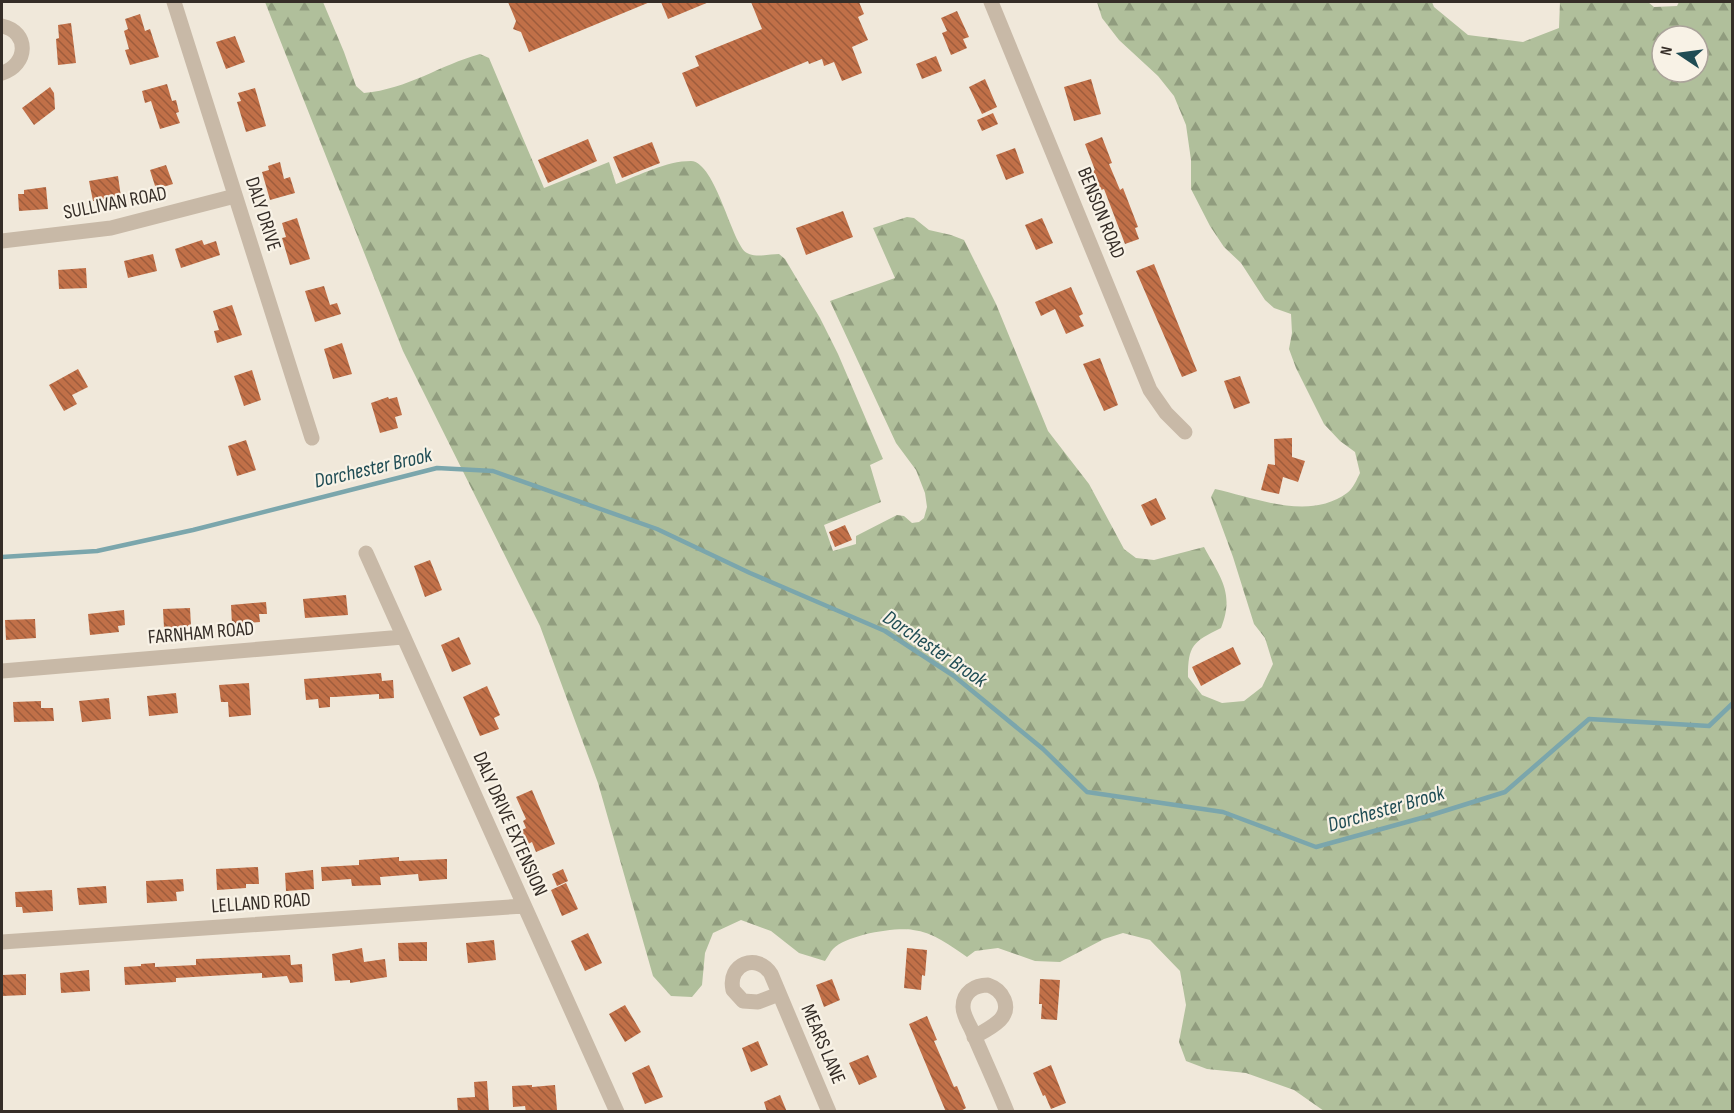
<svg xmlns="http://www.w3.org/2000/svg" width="1734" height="1113" font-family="'Sofia Sans Condensed',sans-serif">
<defs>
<pattern id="forest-firs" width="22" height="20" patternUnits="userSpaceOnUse" patternTransform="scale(1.5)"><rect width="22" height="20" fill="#b0bf9b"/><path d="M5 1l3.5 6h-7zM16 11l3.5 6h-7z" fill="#909c7e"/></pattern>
<pattern id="building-back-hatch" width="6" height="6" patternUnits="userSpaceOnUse" patternTransform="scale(1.5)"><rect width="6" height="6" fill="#c17048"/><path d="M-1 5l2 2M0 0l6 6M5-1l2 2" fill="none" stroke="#9e5c3c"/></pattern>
</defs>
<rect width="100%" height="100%" fill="#f0e8da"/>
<!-- forest -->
<path fill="url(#forest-firs)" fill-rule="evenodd" d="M265,2H323L344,52L356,86L364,93C408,89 440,65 480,54L489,58L544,188L609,162L616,184C640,175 666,161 691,161C716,162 732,245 747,253C756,258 770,254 779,254L785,259L820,318L838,354L883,459L870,465L881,502L824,525L833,551L856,544V536L897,515L904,516L912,523L919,522L924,518L927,507L925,493L916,470L896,443L830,301L895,278L873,228L907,217L914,218L929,230L951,235L964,240L996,304L1048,431L1089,484L1124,549L1136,558L1154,560L1204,547C1220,577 1235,593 1221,628C1193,642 1188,645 1188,677L1202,695L1222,703L1244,701L1262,687L1273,664L1265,638L1254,624L1233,557L1211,497L1215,489C1256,498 1309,521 1347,493C1353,489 1357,479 1360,473L1355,452L1340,441L1324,424L1296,368L1289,349L1292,333L1291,314L1274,308L1265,300L1241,263L1224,247L1210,226L1191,189V160L1186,125L1174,96L1158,76L1119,40L1102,18L1097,2H1432L1434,7L1468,35L1523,42L1559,28L1560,2H1648L1654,7L1677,6L1679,2H1732V1111H1324L1294,1090L1246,1073L1207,1069L1186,1061L1179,1042L1186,1005L1180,971L1150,940L1123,933L1104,939L1060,962L1035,961L998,948L975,951L967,957C951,946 933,932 913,930C894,927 847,935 833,949C830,952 828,957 825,961L799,953L771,931L741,920L713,933L705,953L702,985L692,997L671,996L653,976L598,783L540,626L403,351ZM1662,36H1698V72H1662Z"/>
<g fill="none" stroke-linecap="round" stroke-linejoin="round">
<!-- stream -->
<path stroke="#7ba6ac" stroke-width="4.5" d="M2,557L97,551L193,530L437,468L493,471L657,529L750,573L885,631L954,676L1043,749L1087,792L1223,812L1316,847L1425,817L1505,792L1589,719L1709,726L1732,704"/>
</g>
<!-- building -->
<path fill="url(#building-back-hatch)" d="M508,2H650L529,52L521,32L513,29L516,21Z
M661,2H709L668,19Z
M751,2H859L864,14L858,17L868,40L852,47L862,73L842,81L834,62L824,66L822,59L809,64L808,61L696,107L682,73L699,66L695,56L762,29Z
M957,11L969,37L963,39L967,48L951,55L942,33L947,31L941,18Z
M140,14L145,31L150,29L159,57L130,65L125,50L129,49L124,31L128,29L125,19Z
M71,23L76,63L58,65L56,39L59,38L58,25Z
M235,36L245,62L226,69L216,42Z
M936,56L942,71L922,79L916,64Z
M985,79L997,107L982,114L969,87Z
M1091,79L1101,114L1074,121L1064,87Z
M167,84L172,101L176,100L179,112L176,113L180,123L160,129L151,101L145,103L142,91Z
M50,87L54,93L55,109L34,125L22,108Z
M255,88L266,126L246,132L237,102L241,101L238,93Z
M993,113L998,124L982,131L977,120Z
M1102,137L1112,163L1109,164L1120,190L1123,188L1138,227L1135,228L1139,239L1125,244L1104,189L1101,190L1093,171L1095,170L1085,144Z
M588,139L597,161L548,183L538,160Z
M652,142L660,163L622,178L613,157Z
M1015,148L1024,173L1006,180L996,155Z
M280,162L284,179L290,177L295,193L270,200L262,172L269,170L268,166Z
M166,165L173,184L156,189L150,170Z
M118,176L121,197L93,201L89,181Z
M46,187L48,209L19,211L18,194H24V190Z
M843,211L853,237L806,255L796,228Z
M297,218L310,259L290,265L282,238L286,237L282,223Z
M1042,218L1053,243L1036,250L1025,225Z
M202,240L204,245L216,241L220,255L181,268L175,249Z
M153,254L157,271L128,278L124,261Z
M1154,264L1197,371L1182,377L1136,271Z
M86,268L87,288L59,289L58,270Z
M324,286L330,305L337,303L341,314L315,322L305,291Z
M1071,287L1083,314L1079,316L1084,326L1066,334L1055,309L1041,316L1035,302Z
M232,305L242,335L217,343L214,331L219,330L213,311Z
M342,343L352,374L333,379L324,349Z
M1100,358L1118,405L1104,411L1083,364Z
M78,369L88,387L72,395L77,404L64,411L49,385Z
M252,370L261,400L244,406L234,376Z
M1240,376L1250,403L1234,409L1224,381Z
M388,397L389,399L397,397L402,415L395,417L398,428L380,433L371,403Z
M1292,438V457L1305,461L1298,482L1283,477L1279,494L1261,490L1268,464L1275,465L1274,439Z
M246,440L256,470L237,476L228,446Z
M1156,498L1166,519L1151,526L1141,505Z
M845,525L852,540L835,547L829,532Z
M430,560L442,590L425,597L414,566Z
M346,595L348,615L305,618L303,599Z
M266,602L267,614H259L260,622L232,624L231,605Z
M190,608L191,626L164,628L163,609Z
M124,610L125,625L118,626L119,632L90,635L88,614Z
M35,619L36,638L6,640L5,620Z
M459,637L471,664L452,672L441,645Z
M1233,647L1241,664L1201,686L1192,667Z
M381,673L382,681L393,680L394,698L379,699V694L334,697H330V707L319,708L318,699L306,700L304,679Z
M249,683L251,715L229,717L228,702H221L219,685Z
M487,686L500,715L494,718L499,729L480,736L463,697Z
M176,693L178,713L149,716L147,696Z
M109,698L111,719L82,722L79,701Z
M41,701V708H53L54,721L14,722L13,702Z
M532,790L555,844L536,852L532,842L528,844L522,830L526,828L523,821L526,819L516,797Z
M399,857V861L447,859V879L419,881L418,874L380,877L381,885L352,886L351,879L322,881L321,867L359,865V860Z
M258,867L259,884H246V888L217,890L216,869Z
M563,869L568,881L557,886L552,874Z
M313,870L314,889L286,891L285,873Z
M183,879L184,891L176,892L177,901L147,903L146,881Z
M566,883L578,909L562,916L551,890Z
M106,886L107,903L79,905L77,888Z
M52,890L53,911L23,913L22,907H16L15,892Z
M588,933L602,963L585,971L571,941Z
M494,940L496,960L468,963L466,943Z
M427,942V961H399L398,943Z
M362,948L364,962L385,959L387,977L350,983V980L335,981L332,954Z
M907,948L927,950L925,976L922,975L921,990L904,988Z
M290,955L291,965L302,964L303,982L290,983L287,976L262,978V973L176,978V982L125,985L124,967L141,966V964L155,963V967L196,965V959Z
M89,970L90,991L61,993L60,973Z
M26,974V995L2,996V975Z
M832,979L840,1000L824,1007L816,985Z
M1040,979L1060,980L1057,1020L1041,1019L1042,1004H1039Z
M625,1005L641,1032L625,1042L609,1014Z
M927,1016L937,1040L934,1041L954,1087L957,1086L966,1108L959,1112H946L909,1024Z
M758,1041L768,1065L751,1072L742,1048Z
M868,1055L877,1077L859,1085L849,1063Z
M649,1065L663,1097L645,1104L632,1073Z
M1051,1065L1066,1103L1051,1109L1045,1095L1043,1096L1033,1073Z
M487,1081L489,1112H458L457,1098L475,1097L474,1082Z
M532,1085V1087L555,1085L557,1110L526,1112L525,1106L513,1107L512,1086Z
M780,1095L787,1112H767L764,1102Z"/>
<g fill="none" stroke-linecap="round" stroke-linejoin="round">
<!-- minor -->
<path stroke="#c8b9a7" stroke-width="15" d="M174,2L312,438
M991,2L1150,390L1166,413L1185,432
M2,26C30,32 28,65 2,73
M2,241L111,228L235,196
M366,553L617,1112
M2,671L403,637
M2,942L524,906
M779,994L758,1002L743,1001L733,990C727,964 757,952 771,974L829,1112
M974,1037C983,1032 993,1027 1000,1020C1012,1007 1003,990 988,985C975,985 963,992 963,1007C963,1016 970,1025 973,1033C984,1059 996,1085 1007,1112"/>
</g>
<g text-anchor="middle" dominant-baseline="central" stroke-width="4.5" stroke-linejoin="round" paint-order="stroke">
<!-- street labels -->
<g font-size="20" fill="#352d27" stroke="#f8f2e6">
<text transform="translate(115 203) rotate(-11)">SULLIVAN ROAD</text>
<text transform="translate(1101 213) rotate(68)">BENSON ROAD</text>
<text transform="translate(263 214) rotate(72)">DALY DRIVE</text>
<text transform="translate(201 633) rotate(-5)">FARNHAM ROAD</text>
<text transform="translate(510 824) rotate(66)">DALY DRIVE EXTENSION</text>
<text transform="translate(261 903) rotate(-4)">LELLAND ROAD</text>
<text transform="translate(823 1044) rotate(67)">MEARS LANE</text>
</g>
<!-- water labels -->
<g font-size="21" font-style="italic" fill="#1f4c54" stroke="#f8f2e6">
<text transform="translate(373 468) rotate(-13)">Dorchester Brook</text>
<text transform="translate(935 649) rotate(34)">Dorchester Brook</text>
<text transform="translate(1386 809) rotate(-16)">Dorchester Brook</text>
</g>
</g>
<!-- border -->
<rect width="1734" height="1113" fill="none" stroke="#352d27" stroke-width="6"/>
<!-- north arrow -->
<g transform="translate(1680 54) rotate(283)"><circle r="28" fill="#f8f2e6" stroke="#aaa39a" stroke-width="1.5"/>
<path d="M0-4.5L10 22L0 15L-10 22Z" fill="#1f4c54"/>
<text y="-9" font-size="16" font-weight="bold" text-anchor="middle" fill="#352d27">N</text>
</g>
</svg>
